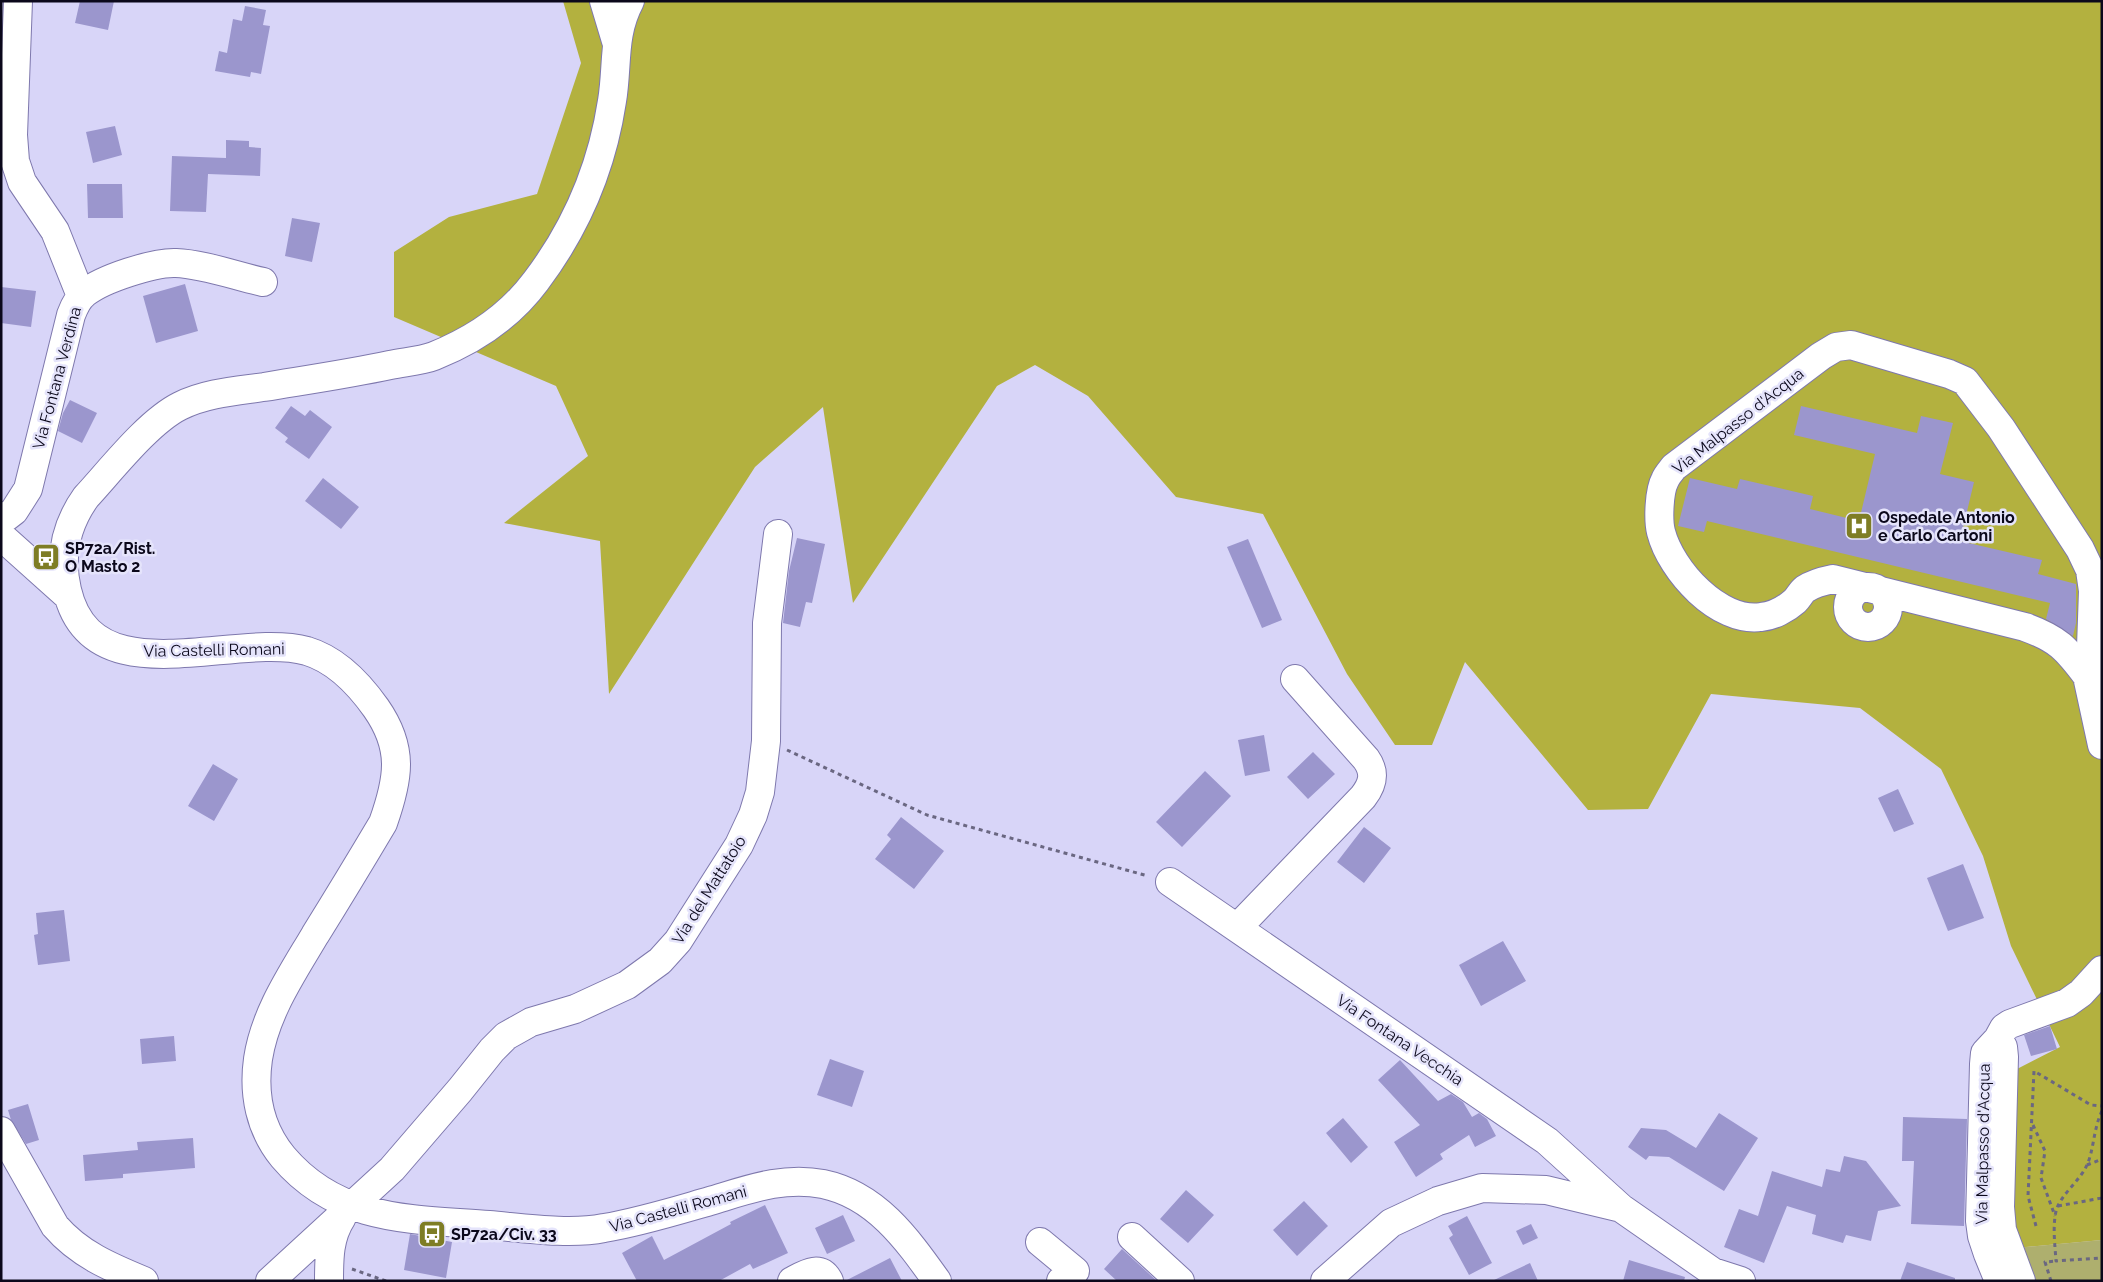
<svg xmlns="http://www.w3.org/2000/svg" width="2103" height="1282" font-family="Raleway,sans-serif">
<rect width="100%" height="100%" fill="#d8d5f8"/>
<!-- green -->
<path fill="#aeaf6e" d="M2102,1240V1281H2030L2015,1248Z"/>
<!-- forest -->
<path fill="#b3b13f" d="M563,1H2102V1240L2015,1248L2013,1227L2017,1069L2060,1047L2011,946L1983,856L1941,769L1860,708L1711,694L1648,809L1588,810L1465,662L1432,745H1395L1347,674L1263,514L1176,497L1088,396L1035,365L997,386L853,603L823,407L755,467L609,694L600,541L504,523L588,456L556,386L394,317V252L449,217L537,194L581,63Z"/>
<!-- building -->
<path fill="#9b96cd" d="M80,1H114L108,30L75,23Z
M245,6L266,10L263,25L270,26L261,74L251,72L250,77L215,71L219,51L227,53L233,19L242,21Z
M115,126L122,155L93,163L86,132Z
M226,140L249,141V147L261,148L260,176L208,174L206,212L170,211L172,156L226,158Z
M87,184H122L123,218H88Z
M292,218L320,223L312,262L285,256Z
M185,284L198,331L156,343L143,296Z
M1,287L36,291L31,327L1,323Z
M70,400L97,413L82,443L58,431L63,413Z
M291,406L305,416L310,410L332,427L309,459L285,442L288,438L275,428Z
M1801,406L1917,433L1921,416L1953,423L1940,474L1974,482L1960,541L2042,560L2038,574L2076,584V623L2073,636L2046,619L2050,603L1707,521L1704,532L1678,526L1690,478L1737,489L1740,479L1813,496L1810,509L1859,521L1875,454L1794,435Z
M323,478L359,507L341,529L305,501Z
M797,538L825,544L812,603L806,602L800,627L783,623L789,571Z
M1248,539L1282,620L1262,628L1227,547Z
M1264,735L1270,771L1245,776L1238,740Z
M1313,752L1335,774L1308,799L1287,777Z
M213,764L238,779L214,821L188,806Z
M1205,771L1231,796L1182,847L1156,822Z
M1898,789L1914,824L1894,832L1878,798Z
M901,817L944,851L914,889L875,859L891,839L887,835Z
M1364,827L1391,848L1364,883L1337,862Z
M1963,864L1984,918L1948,931L1927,878Z
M64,910L70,961L38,965L34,935L38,934L36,913Z
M1503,941L1526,981L1481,1006L1459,965Z
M2050,1026L2057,1049L2031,1056L2024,1035Z
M174,1036L176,1061L142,1064L140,1039Z
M830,1059L864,1071L852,1107L817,1095Z
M1400,1060L1438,1101L1451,1094L1463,1102L1472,1117L1479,1113L1487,1119L1496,1136L1475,1147L1469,1135L1440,1154L1443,1159L1416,1177L1394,1142L1420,1125L1378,1080Z
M28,1104L39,1140L26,1144L11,1120L8,1110Z
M1719,1113L1758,1138L1724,1191L1669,1157L1649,1156L1646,1160L1628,1147L1641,1128L1666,1130L1696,1148Z
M1903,1117L1967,1119L1964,1226L1911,1224L1914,1161H1902Z
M1343,1118L1368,1147L1351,1163L1326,1133Z
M193,1138L195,1168L123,1174V1178L85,1181L83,1155L138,1150L137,1142Z
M1844,1156L1866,1161L1901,1206L1878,1211L1871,1241L1846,1235L1843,1243L1812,1234L1816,1215L1787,1206L1764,1263L1724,1247L1739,1209L1758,1216L1772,1171L1822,1187L1826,1169L1840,1172Z
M1186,1190L1214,1215L1188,1243L1160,1219Z
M1304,1201L1328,1226L1297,1256L1273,1230Z
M765,1205L788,1253L753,1269L750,1264L719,1281H637L622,1253L652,1236L664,1260L731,1224L730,1222Z
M843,1215L855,1241L827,1254L815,1228Z
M1467,1216L1492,1263L1469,1275L1449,1238L1453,1235L1448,1226Z
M1531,1224L1538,1238L1523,1245L1516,1231Z
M410,1234L452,1242L446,1278L404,1270Z
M1122,1249L1157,1281H1117L1104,1269Z
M890,1258L902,1281H845Z
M1629,1260L1685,1277L1684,1281H1623Z
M1907,1262L1955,1278V1281H1900Z
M1530,1263L1538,1281H1492Z"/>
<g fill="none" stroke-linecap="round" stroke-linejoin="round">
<!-- minor casing -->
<g stroke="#7e78ad" stroke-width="30">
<path id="minor" d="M18,1L13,135L15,161L22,182L55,231L81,296
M604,1L616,41
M630,1C612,35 618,66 612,101C602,167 576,228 536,281C510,316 474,340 434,356C421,361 404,362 390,365C348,374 306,380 264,387C236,391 206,393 180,406C148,422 111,470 86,497C66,525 59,556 67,590C92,699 233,631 307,651C337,660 359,684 376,708C404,748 399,778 383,823C361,860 338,898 315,935C292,974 265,1013 258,1059C253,1094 260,1129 283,1157C338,1222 411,1219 489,1225C524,1228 570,1235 604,1228C640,1222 675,1211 710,1201C747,1190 783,1176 823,1184C876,1195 907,1239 937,1281
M1,521L14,511L28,489L71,315C74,307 78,298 85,293C102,279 154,262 176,263C203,264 236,276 263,282
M1,536L68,596
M1848 607a20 20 0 1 1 40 0a20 20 0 1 1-40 0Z
M2087,676C2066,648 2058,639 2025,627L1833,579C1823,581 1814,583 1805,589C1801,592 1799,597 1795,601C1786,609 1773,616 1761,617C1719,623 1671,571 1661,532C1658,520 1659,491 1665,480C1667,475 1671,471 1674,467L1821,356L1836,347L1851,345L1949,374L1965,381L2001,428L2080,549L2090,570L2093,591L2091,647L2087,676L2102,745
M1170,882L1547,1141L1621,1208
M1237,928L1363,797C1373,784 1376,773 1366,759L1295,679
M1998,1039L2004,1028L2010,1024L2067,1003L2081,993L2102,970
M1,1131L55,1226C79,1254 110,1267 144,1281
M1132,1237L1180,1281
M1040,1242L1075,1271L1061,1281
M270,1281L392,1169L460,1090L492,1050L506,1036L531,1022L575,1009L627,985L660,961L678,941L739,845L753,815L760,792L766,741L767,623L778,534
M329,1281C329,1258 329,1237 342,1217
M792,1281C805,1274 820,1264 829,1281
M1325,1281L1391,1223L1438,1201L1482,1188L1546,1190L1621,1208L1713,1272L1741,1281
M1999,1281L1988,1254L1982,1236L1980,1221L1984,1064L1985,1053L1998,1039L2003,1047L2004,1057L2000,1207L2002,1230L2021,1281"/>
</g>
<!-- path -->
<path stroke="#6a6781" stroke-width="3" stroke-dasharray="4 4" stroke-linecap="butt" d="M787,750L927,815L1148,876
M2102,1111C2093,1129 2094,1152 2086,1167C2079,1181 2063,1193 2057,1208C2052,1223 2055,1245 2056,1261L2102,1258
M2033,1125L2045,1151L2041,1178L2055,1216
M2087,1165L2102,1159
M2058,1206L2102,1198
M2036,1226L2028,1196L2034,1071L2091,1105L2102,1106
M352,1269L386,1281
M2051,1281L2045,1262L2056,1261"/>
<!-- minor -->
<use href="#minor" stroke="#fff" stroke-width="28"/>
</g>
<!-- icons -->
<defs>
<g id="hospital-square" transform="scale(1.4375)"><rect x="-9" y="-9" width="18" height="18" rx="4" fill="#7e7d25" stroke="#e5e4fb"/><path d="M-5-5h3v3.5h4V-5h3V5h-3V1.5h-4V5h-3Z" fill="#fff"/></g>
<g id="bus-square" transform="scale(1.4375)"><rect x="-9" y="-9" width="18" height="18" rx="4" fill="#7e7d25" stroke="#e5e4fb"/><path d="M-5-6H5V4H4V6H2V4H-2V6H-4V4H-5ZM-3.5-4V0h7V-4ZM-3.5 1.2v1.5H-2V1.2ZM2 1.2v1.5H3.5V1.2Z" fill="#fff"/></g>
</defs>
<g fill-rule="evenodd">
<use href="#hospital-square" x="1859" y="526"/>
<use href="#bus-square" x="46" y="557"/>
<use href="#bus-square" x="432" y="1234"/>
</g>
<g text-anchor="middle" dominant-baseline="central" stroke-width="5" stroke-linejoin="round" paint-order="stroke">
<!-- street labels -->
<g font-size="16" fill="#0b081b" stroke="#e5e4fb">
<text transform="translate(57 378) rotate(-75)">Via Fontana Verdina</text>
<text transform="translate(1738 421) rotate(-38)">Via Malpasso d'Acqua</text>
<text transform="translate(214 650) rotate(-1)">Via Castelli Romani</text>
<text transform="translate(709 890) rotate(-58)">Via del Mattatoio</text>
<text transform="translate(1400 1040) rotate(34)">Via Fontana Vecchia</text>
<text transform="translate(1983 1144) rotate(-89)">Via Malpasso d'Acqua</text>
<text transform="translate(678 1209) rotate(-15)">Via Castelli Romani</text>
</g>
<!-- poi labels -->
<g font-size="16" font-weight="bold" fill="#0b081b" stroke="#e5e4fb" text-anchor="start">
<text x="1878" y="517">Ospedale Antonio<tspan x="1878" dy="18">e Carlo Cartoni</tspan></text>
<text x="65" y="548">SP72a/Rist.<tspan x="65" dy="18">O Masto 2</tspan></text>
<text x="451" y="1234">SP72a/Civ. 33</text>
</g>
</g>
<!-- border -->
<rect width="2103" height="1282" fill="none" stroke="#0b081b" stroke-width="5"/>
</svg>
